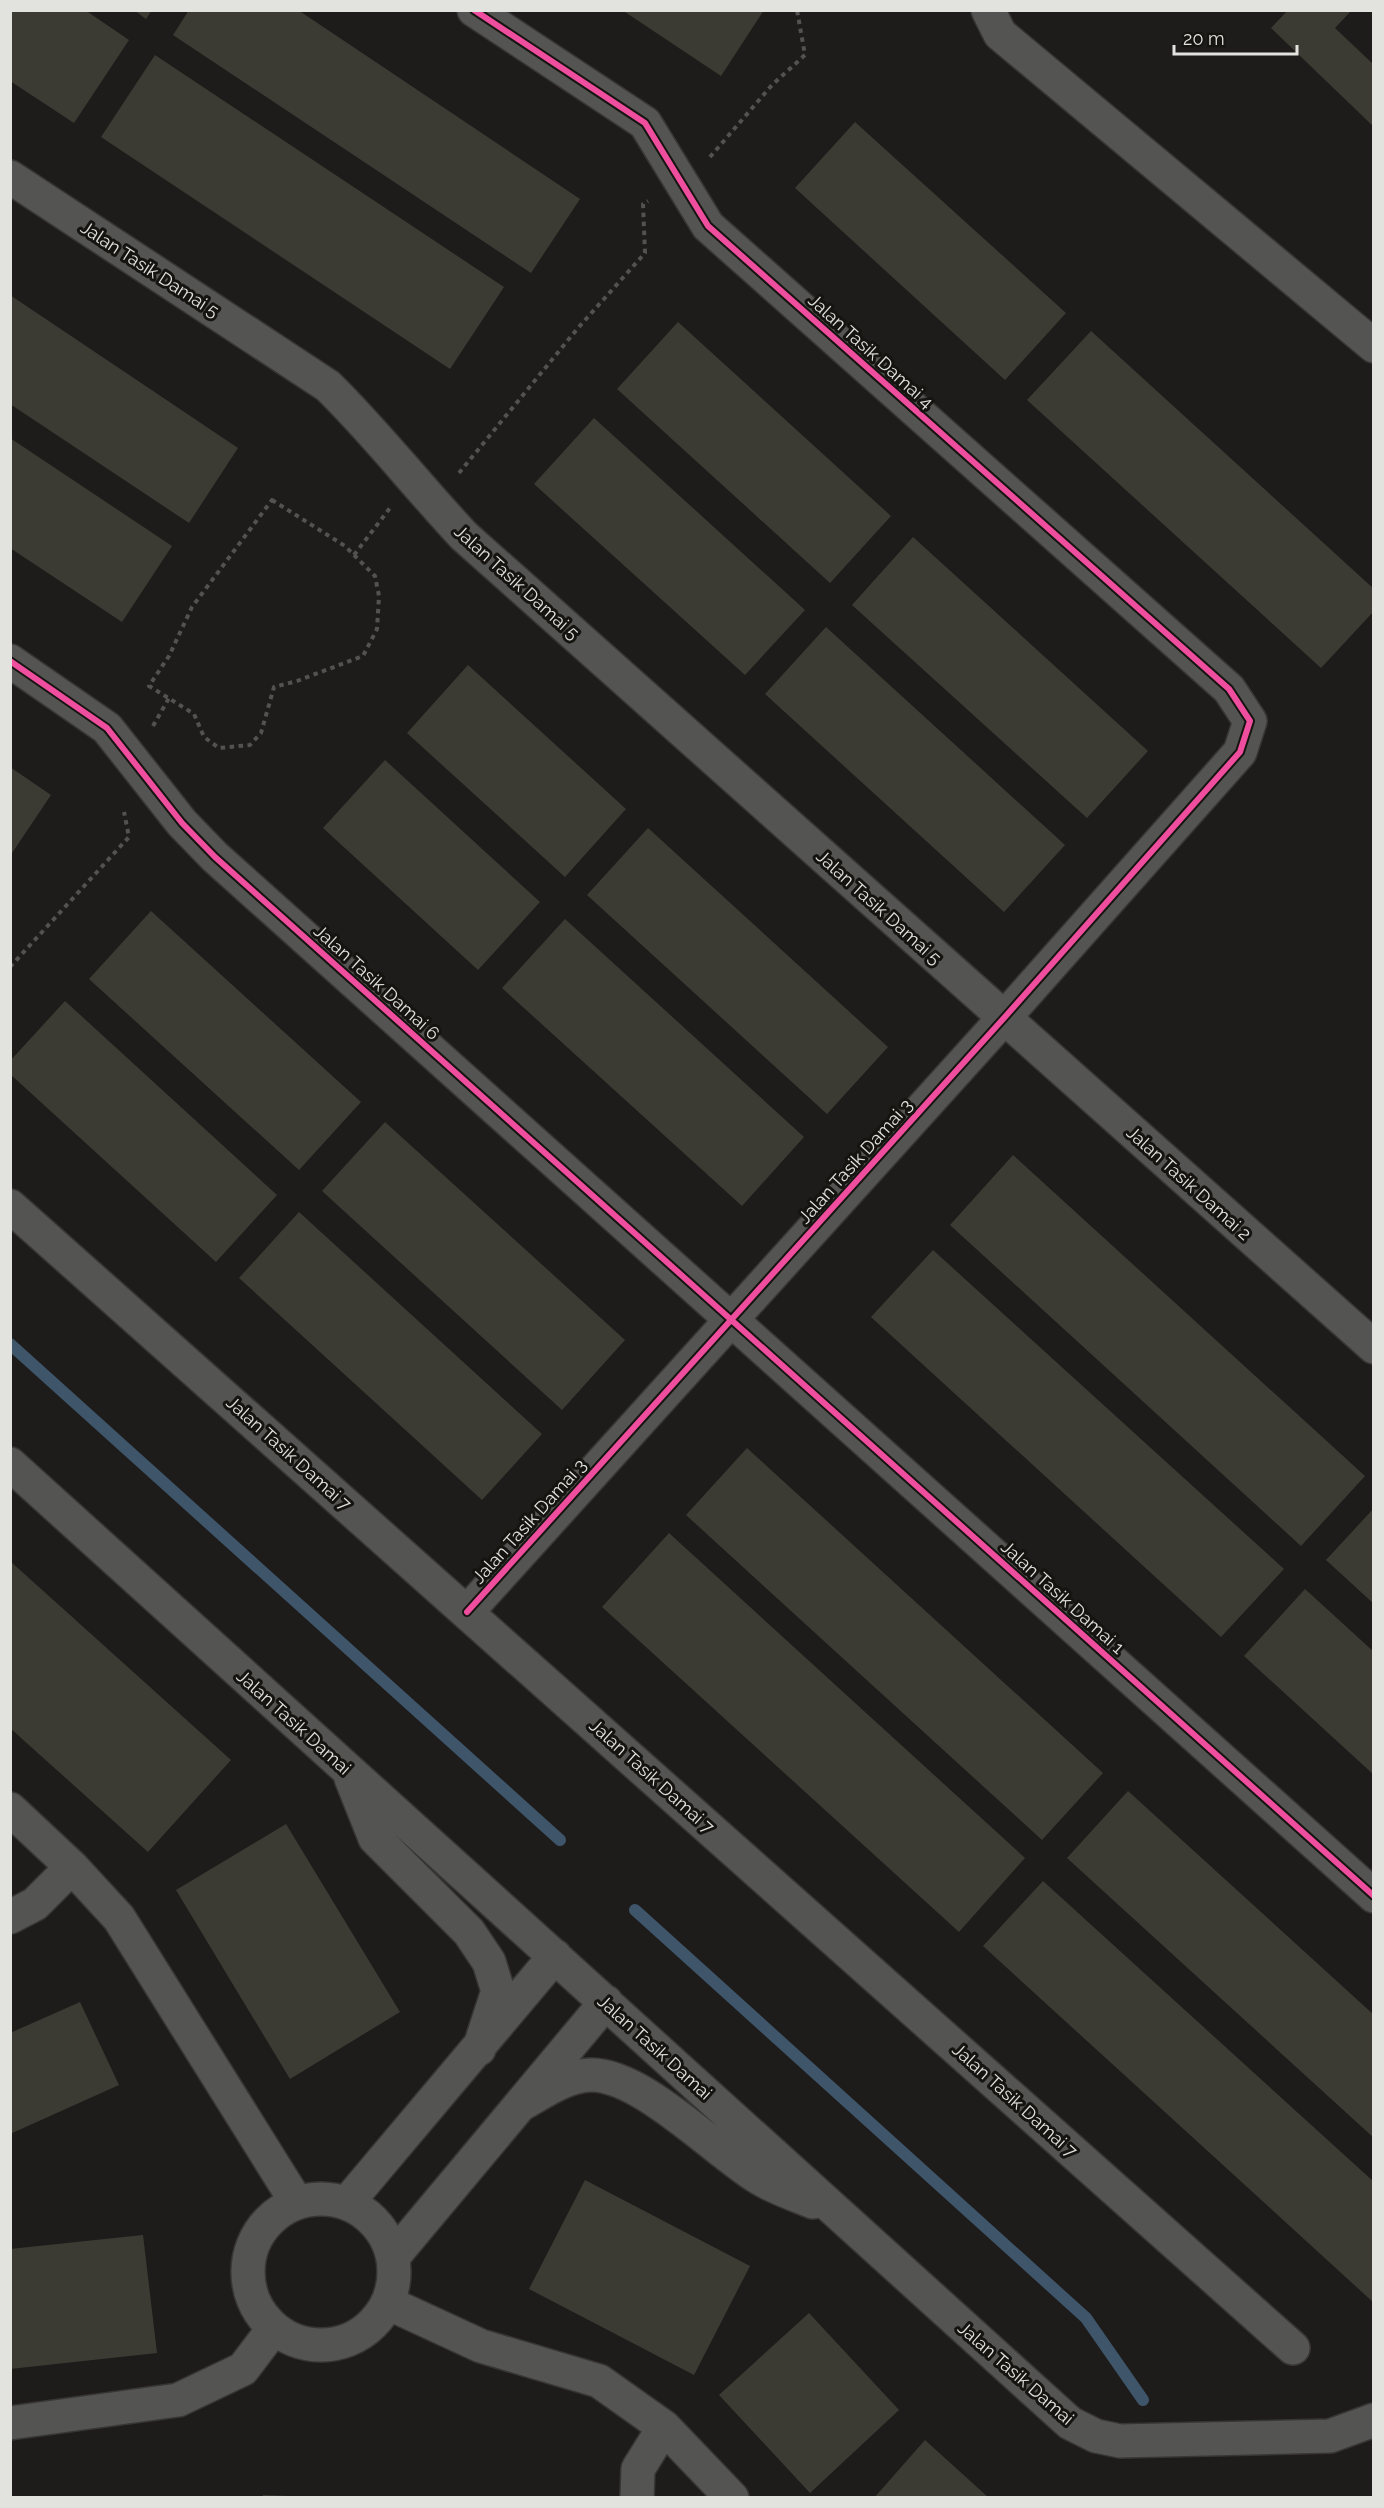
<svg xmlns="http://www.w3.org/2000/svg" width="1384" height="2508" font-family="Raleway,sans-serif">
<rect width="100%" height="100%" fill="#1d1c1a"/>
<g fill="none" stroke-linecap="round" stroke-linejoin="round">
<!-- stream -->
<path stroke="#3f556a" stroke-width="12" d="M10,1344L560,1840
M635,1910L1086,2318L1143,2400"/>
</g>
<!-- building -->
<path fill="#3c3b33" d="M10,10H85L129,40L74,123L10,81Z
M134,10H152L146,19Z
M189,10H298L580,199L531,273L173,35Z
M622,10H764L721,76Z
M1288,10H1352L1335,28L1374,65V127L1271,28Z
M155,55L504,287L450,369L101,137Z
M855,122L1066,313L1005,380L795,188Z
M10,295L238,448L189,523L10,404Z
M678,322L891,516L830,583L617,389Z
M1091,331L1374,589V611L1321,668L1027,400Z
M594,418L805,610L745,675L534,484Z
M10,438L172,546L122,622L10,548Z
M913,537L1148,751L1087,818L852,605Z
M826,627L1065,845L1004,912L765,694Z
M468,665L626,809L565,877L407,733Z
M385,760L540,902L478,970L323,828Z
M10,767L51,795L10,856Z
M648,828L888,1047L827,1114L587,895Z
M151,911L361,1102L299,1170L89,979Z
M565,919L804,1137L742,1206L502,988Z
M65,1001L277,1195L216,1262L10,1074V1061Z
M385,1122L625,1340L562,1410L322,1191Z
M1013,1155L1365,1476L1301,1546L950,1225Z
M299,1212L542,1434L482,1500L239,1278Z
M933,1250L1284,1569L1221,1637L871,1317Z
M747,1448L1103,1773L1042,1840L686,1515Z
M1374,1508V1604L1326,1560Z
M669,1533L1025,1858L959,1932L602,1607Z
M10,1561L231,1760L148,1852L10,1728Z
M1305,1589L1374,1652V1775L1244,1656Z
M1128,1791L1374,2015V2138L1067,1858Z
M286,1824L400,2012L290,2079L176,1890Z
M1043,1881L1374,2182V2303L983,1946Z
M80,2002L119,2085L10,2134V2033Z
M585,2180L750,2266L694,2375L529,2289Z
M143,2235L157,2353L10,2369V2249Z
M809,2313L899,2410L810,2493L719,2395Z
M925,2440L989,2498H874Z
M263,2495L291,2496V2498H263Z"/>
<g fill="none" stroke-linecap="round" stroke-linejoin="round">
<!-- minor casing -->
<g stroke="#373634" stroke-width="36">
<path id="minor" d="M988,10L1000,34L1374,346
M10,177L328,386C376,433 417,486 464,536L1374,1347
M10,661L107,728L182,823L215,857L1374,1896
M10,1206L1293,2348
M10,1464L1070,2423L1096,2436L1120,2441L1330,2436L1374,2420
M467,1612L1004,1018L1240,752L1250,721L1229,689L708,226L645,123L474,10
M351,1778L375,1838L469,1932L489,1962L498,1991L479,2049
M10,1809L72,1867L119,1918L297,2203
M10,1917L35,1904L72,1867
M520,2105C542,2093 565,2076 590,2075C640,2073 715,2151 759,2178C775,2188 796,2195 813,2202
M248 2272a73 73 0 1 1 146 0a73 73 0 1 1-146 0Z
M347,2203L555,1956
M393,2257L606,2002
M388,2303L481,2346L599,2381L664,2427L732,2498
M10,2423L178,2400L243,2369L274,2328
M637,2498L638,2469L664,2427"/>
</g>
<!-- path -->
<path stroke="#535251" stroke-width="4" stroke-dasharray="4.5 4.5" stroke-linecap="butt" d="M710,157L772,85L805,55L797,10
M459,473L578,328L645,253L643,204L648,201
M272,500L345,546L375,576L379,596L377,629L363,656L297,681L274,687L261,733L250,745L219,748L204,737L194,714L149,686L169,656L192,607Z
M354,555L390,508
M153,726L169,698
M10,967L129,837L124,812"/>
<!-- minor -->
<use href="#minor" stroke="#545452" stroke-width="33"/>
<!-- cycleway casing -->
<g stroke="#151410" stroke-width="10">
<path id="cycleway" d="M10,661L107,728L182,823L215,857L1374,1896
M467,1612L1004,1018L1240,752L1250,721L1229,689L708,226L645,123L474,10"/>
</g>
<!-- cycleway -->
<use href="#cycleway" stroke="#ef4d9e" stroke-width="6"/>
</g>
<g text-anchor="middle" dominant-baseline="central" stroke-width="6" stroke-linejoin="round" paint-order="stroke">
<!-- street labels -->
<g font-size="18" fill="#e2e2df" stroke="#151410">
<text transform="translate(150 269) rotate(33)">Jalan Tasik Damai 5</text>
<text transform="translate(871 351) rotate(42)">Jalan Tasik Damai 4</text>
<text transform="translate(517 582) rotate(42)">Jalan Tasik Damai 5</text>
<text transform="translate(879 907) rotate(42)">Jalan Tasik Damai 5</text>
<text transform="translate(377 982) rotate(42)">Jalan Tasik Damai 6</text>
<text transform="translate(855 1161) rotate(-48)">Jalan Tasik Damai 3</text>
<text transform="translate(1189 1183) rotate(42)">Jalan Tasik Damai 2</text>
<text transform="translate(289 1453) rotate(42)">Jalan Tasik Damai 7</text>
<text transform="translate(529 1521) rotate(-48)">Jalan Tasik Damai 3</text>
<text transform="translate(1063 1597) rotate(42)">Jalan Tasik Damai 1</text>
<text transform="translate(294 1722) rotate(42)">Jalan Tasik Damai</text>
<text transform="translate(652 1776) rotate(42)">Jalan Tasik Damai 7</text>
<text transform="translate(655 2047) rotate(42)">Jalan Tasik Damai</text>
<text transform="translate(1015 2100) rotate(42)">Jalan Tasik Damai 7</text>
<text transform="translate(1016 2373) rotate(41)">Jalan Tasik Damai</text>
</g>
</g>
<!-- border -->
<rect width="1384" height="2508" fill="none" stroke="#e2e2df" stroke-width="24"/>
<!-- scale -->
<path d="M1174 45v9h123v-9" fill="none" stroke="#e2e2df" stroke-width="3"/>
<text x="1183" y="45" font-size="18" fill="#e2e2df" stroke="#151410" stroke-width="4.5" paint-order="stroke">20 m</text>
</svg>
